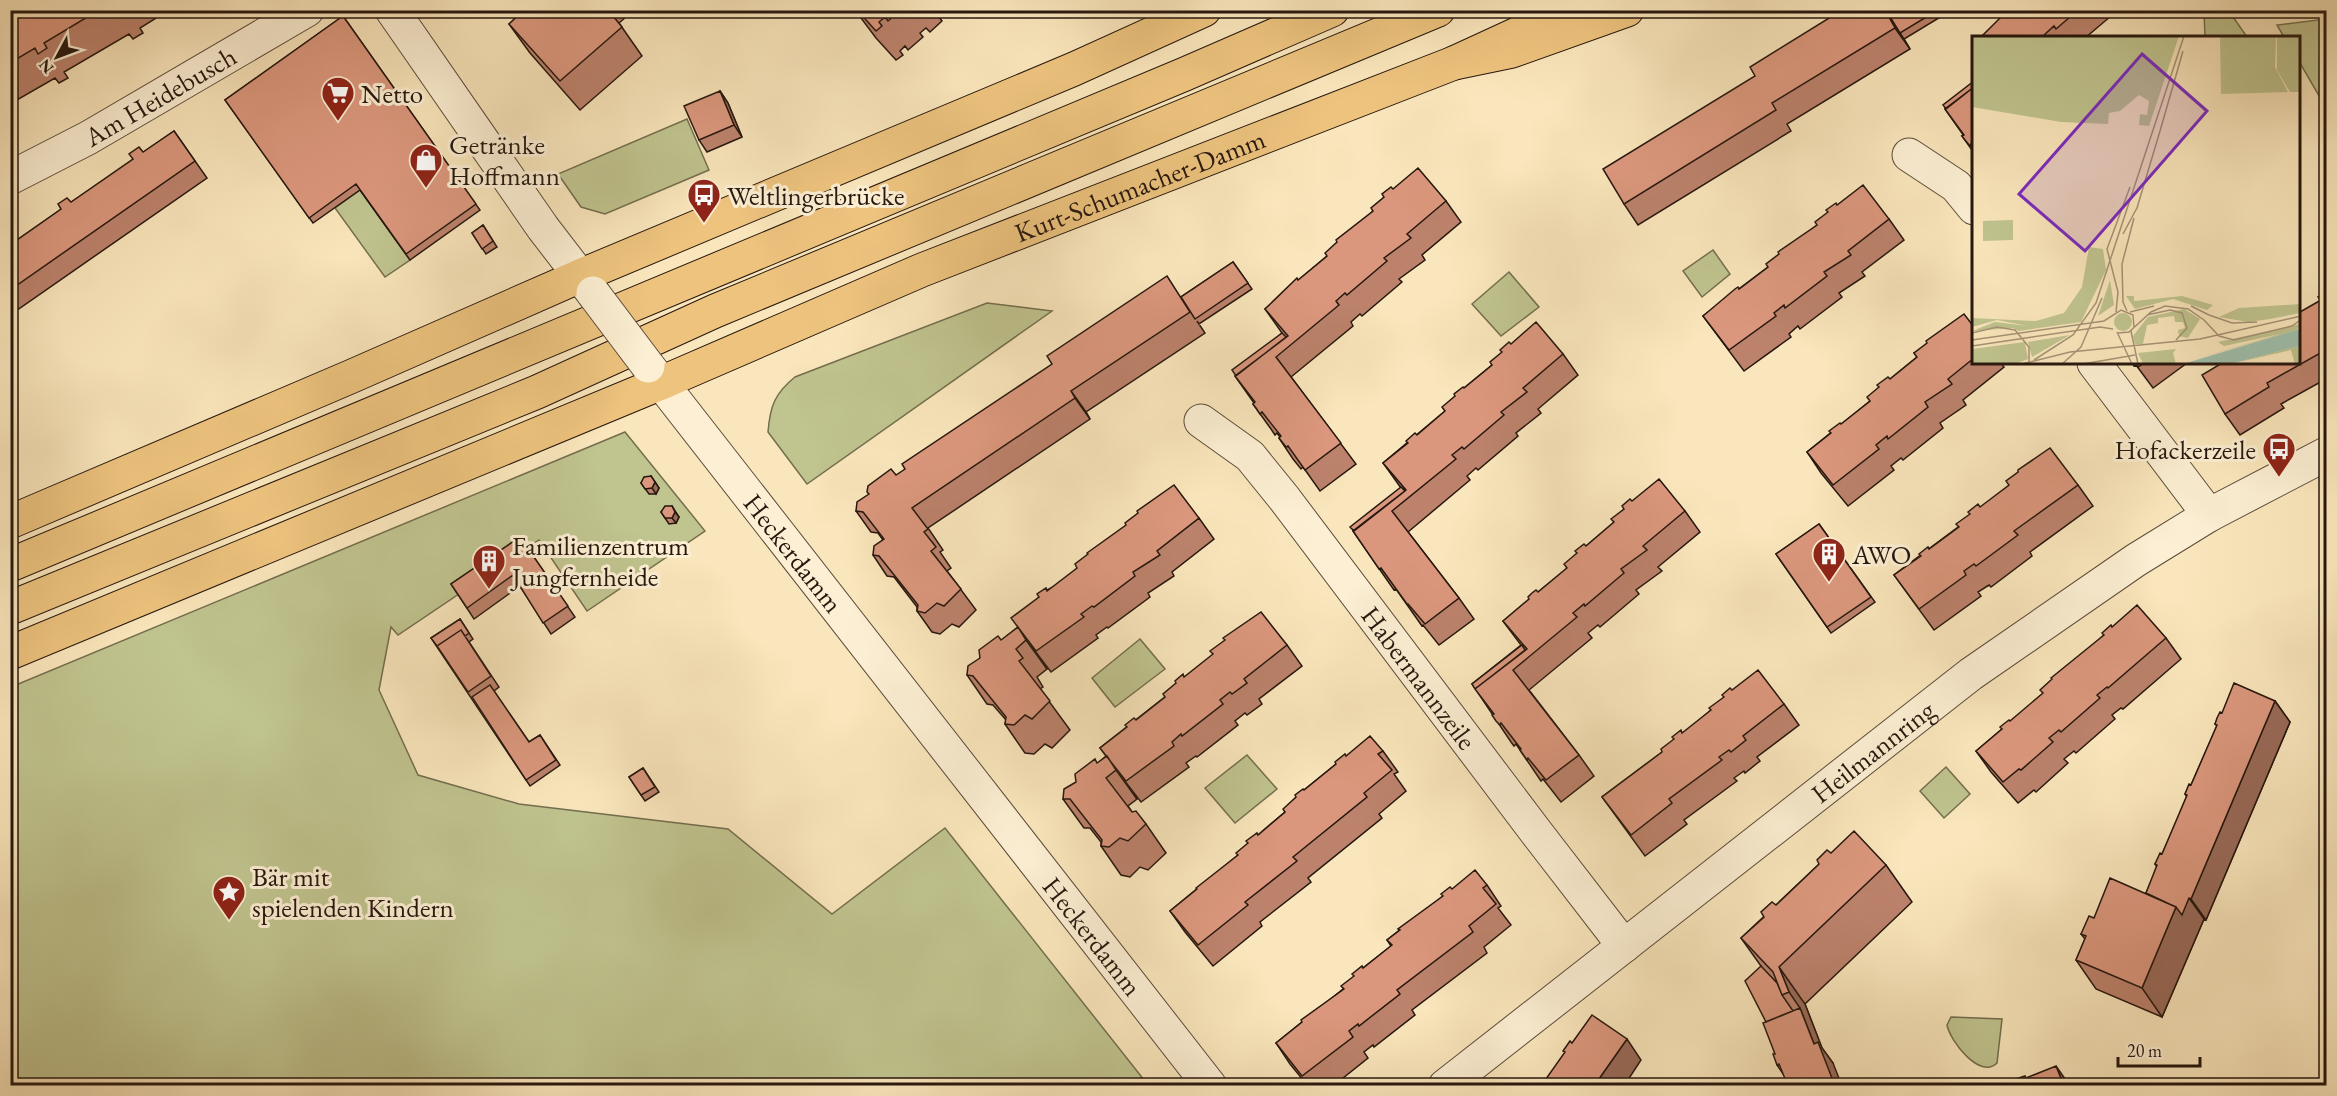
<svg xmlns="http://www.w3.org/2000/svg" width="2337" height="1096" font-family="'EB Garamond',serif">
<rect width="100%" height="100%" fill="#fae6bc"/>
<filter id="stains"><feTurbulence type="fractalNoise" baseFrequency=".00333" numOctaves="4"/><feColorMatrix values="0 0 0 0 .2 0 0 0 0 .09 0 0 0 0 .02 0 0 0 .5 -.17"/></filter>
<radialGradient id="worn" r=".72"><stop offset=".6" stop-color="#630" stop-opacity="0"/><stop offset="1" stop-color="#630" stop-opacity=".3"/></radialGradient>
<!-- green -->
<path fill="#c0c48f" stroke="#736e4e" stroke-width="1.5" d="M2204,11H2229L2247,37H2205Z
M2326,19V108L2300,63V38L2284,37L2277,25Z
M687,119L709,170L605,214L581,207L558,174Z
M360,190L410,260L385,277L335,208Z
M1713,250L1730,274L1702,297L1683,271Z
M1509,272L1539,307L1501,336L1472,304Z
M987,303L1052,311L807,484L768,432C770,406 775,393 795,377Z
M625,432L705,531L587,611L539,540L398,635L391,627L379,690L418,775L519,804L728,829L832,914L945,828L1148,1085L11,1086V687Z
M1140,639L1165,669L1115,707L1092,678Z
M1247,755L1277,789L1235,823L1205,788Z
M1946,767L1970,794L1944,818L1920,791Z
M1951,1017L2002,1019L1997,1063C1980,1080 1950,1041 1947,1025Z"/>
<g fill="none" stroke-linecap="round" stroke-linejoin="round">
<!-- minor casing -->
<g stroke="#5b4b3a" stroke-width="35">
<g id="minor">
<path d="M392,10L543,228L593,293"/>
<path d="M1909,155L1956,186L1974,208"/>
<path id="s1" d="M10,178L88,138L307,10"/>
<path d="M2094,363L2209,515"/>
<path id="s2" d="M648,366L1210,1086"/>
<path id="s3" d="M1201,421L1250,456L1284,498L1536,832L1624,946"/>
<path id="s4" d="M1445,1086L1971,674L2136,560L2209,515L2326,454"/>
</g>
</g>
<!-- major casing -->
<g stroke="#26170e" stroke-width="35">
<g id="major">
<path d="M580,276L1074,69L1204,10"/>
<path id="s5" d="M661,383L922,270L1454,63L1512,51L1627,10"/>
</g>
</g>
<!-- highway casing -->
<g stroke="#26170e" stroke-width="35">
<path id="highway" d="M1454,63L1569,10
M10,522L350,377L580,276
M10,565L1185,74L1332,10
M10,608L537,392L715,311L1438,10
M10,653L661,383"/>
</g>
<!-- minor -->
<use href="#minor" stroke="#fcefd3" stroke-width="33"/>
<!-- major -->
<use href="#major" stroke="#edc37e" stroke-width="33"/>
<!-- highway -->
<use href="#highway" stroke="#edc37e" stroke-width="33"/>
<!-- minor-bridge casing -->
<g stroke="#5b4b3a" stroke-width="35" stroke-linecap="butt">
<path id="minor-bridge" d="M593,293L648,366"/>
</g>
<!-- minor-bridge -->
<use href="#minor-bridge" stroke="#fcefd3" stroke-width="33"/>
</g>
<!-- wall -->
<path fill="#bc826c" stroke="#26170e" stroke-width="1.5" d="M26,10H169L140,28L143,33L133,39L129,34L64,72L68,78L59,83L55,78L10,104V19Z
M524,10H634L619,23L642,56L580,110L530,53L509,24Z
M855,10H954L948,16L945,12L939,17L942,21L930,32L926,28L920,33L923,37L908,50L905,46L900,51L903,55L896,60L876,38Z
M1889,10H1952L1904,39L1910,49L1787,124L1791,131L1638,225L1624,204L1889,15Z
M2012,10H2110L2108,12L2111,16L2085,38H1980Z
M343,16L480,210L410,260L360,190L313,223L225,100Z
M1974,81V153L1962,136H1964L1945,109Z
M720,91L728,103L742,137L707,152L699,140Z
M174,131L207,178L10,315V245Z
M1393,189L1446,201L1461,222L1422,255L1425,260L1399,279L1402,282L1362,316L1360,314L1351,322L1353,326L1291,377L1356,464L1320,491L1303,467L1301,469L1293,459L1279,438L1280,437L1277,433L1275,435L1271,429L1253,404L1254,403L1235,376L1282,333L1265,309L1327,256L1373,211Z
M1837,205L1889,219L1904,240L1862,272L1865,276L1839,293L1842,297L1800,329L1798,326L1789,334L1791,337L1744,371L1703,316L1768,267L1817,225Z
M483,225L497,247L486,254L472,233Z
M1233,262L1252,289L1199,324L1197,321L1205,333L1086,412L1090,419L928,528L943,550L940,552L951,568L947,571L976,610L959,627L952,624L940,634L932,632L917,611V607L894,577L887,576L873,555L883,540L878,533L871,532L856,511L1181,297Z
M2326,292V379L2281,404L2284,408L2240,435L2225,414L2222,363H2300L2321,300Z
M1974,327V363H2001L2004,367L1963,400L1966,405L1940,423L1943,428L1903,460L1901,458L1891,466L1894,470L1848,506L1821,473L1807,452L1870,401L1890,379L1917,357L1914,353Z
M1511,344L1563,354L1578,375L1538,409L1541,413L1516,433L1518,436L1478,470L1476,468L1467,476L1470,480L1408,532L1459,598L1474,619L1439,645L1423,625L1422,626L1396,589L1394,590L1353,531L1401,488L1383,463L1445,411L1464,388L1492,365Z
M2132,363H2187L2153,388L2136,365L2134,366Z
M651,476L659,488L656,494H649L641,483Z
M2078,485L2093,506L2030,552L2032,556L1991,587L1989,585L1978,592L1981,596L1934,630L1894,575L1958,527L1980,507Z
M1632,501L1685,511L1700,532L1658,567L1662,571L1636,590L1639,594L1600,627L1598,625L1588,633L1592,638L1529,690L1579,755L1594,776L1561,802L1543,779L1541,781L1516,744L1514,746L1511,742L1472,684L1521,645L1503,621L1567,568L1586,546L1613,523Z
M672,506L679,517L676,523L669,524L661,512Z
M1199,518L1214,539L1172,572L1174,576L1148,593L1150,597L1108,628L1107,627L1096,635L1098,638L1051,672L1032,647L1047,669L1037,677L1043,687L1040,689L1070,730L1052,748L1045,744L1034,754L1025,753L1005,724L1006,720L993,705L987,704L967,675L980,658L1018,627L1039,597L1047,590Z
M1819,524L1875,602L1831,633L1776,554Z
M520,537L575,617L551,634L520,586L474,619L451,584Z
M460,619L473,639L469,642L499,687L494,691L529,742L540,735L560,765L530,786L431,638Z
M2112,627L2166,638L2181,659L2123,709L2121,708L2112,715L2115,719L2076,753L2074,751L2064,759L2068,763L2036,792L2034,790L2018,803L1991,772L1976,751L2043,694Z
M1287,645L1302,666L1259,699L1262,704L1247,715L1245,713L1235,721L1238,725L1197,757L1196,756L1186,763L1189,767L1141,802L1124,780L1137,799L1128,806L1132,812L1146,824L1166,853L1148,870L1140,867L1130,877L1121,875L1101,846V842L1090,828H1084L1063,799L1076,782L1106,756L1100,748L1165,697Z
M1732,690L1784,704L1799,725L1757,757L1760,761L1745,773L1744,771L1734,778L1737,781L1684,820L1687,824L1645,856L1602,797L1662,752L1711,710Z
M2275,701L2290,722L2206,920L2204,919L2162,1017L2096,989L2076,960L2085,939L2081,934L2094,918L2146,893L2157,867L2155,864L2162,854L2187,797L2185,794L2191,785L2217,726L2215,724L2222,713Z
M1383,751L1398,772L1394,774L1406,791L1379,814L1382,818L1308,878L1311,882L1260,922L1262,926L1213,966L1185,932L1170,911L1238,855L1258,835L1285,812L1304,790L1346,756Z
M643,768L659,792L645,801L629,777Z
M1831,853L1886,865L1912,902L1805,1004L1822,1048L1833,1063L1783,1074L1777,1065L1775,1054L1766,1022L1761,966L1741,938Z
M1487,885L1501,906L1498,908L1511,925L1484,947L1487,953L1412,1010L1415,1015L1374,1047L1373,1045L1364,1052L1368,1058L1333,1086H1308L1290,1064L1276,1043L1343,989L1363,968L1391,946L1387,940L1452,889Z"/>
<!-- shaded-wall -->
<path fill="#996a58" stroke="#26170e" stroke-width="1.5" d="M1885,10H1886L1910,49L1895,28Z
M720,91L728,103L742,137L734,125Z
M1071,391L1086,412L1090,419L1075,398Z
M655,482L659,488L656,494L652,488Z
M675,512L679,517L676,523L672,518Z
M1018,627L1038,656L1047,669L1026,640Z
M2275,701L2290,722L2206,920L2191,899Z
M1107,756L1127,785L1137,799L1116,770Z
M2189,898L2204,919L2162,1017L2142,988L2176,907Z
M1779,967L1805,1004L1822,1048L1833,1063L1842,1086H1835L1814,1044L1800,1008L1789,992Z
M1627,1039L1641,1060L1624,1086H1594Z
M2056,1066L2070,1086H2064Z"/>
<!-- building -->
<path fill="#db977d" stroke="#26170e" stroke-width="1.5" d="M26,10H99L44,43L47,48L38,54L35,48L10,63V19Z
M524,10H608L622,27L560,81L509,24Z
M857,10H900L888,21L885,17L879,22L882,26L876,31Z
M1842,10H1885L1895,28L1772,103L1776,110L1624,204L1603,169L1755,76L1750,67Z
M1889,10H1938L1900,33L1887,12Z
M2012,10H2078L2056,29L2054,26L2044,35L2046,38H1980L2005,13L2007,15Z
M343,16L476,204L406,254L356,184L309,218L225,100Z
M1974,81V87L1946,109L1943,105Z
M1974,87V148L1971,144L1970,146L1965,140L1962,136L1964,135L1945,109Z
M720,91L734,125L699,140L684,106Z
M174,131L195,161L10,290V245L61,209L58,204L67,198L71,202L133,159L129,154L139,147L143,152Z
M1418,168L1446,201L1407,234L1411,238L1384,258L1387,261L1347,295L1345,293L1336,301L1339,305L1276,357L1341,443L1305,470L1288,446L1286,447L1279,438L1281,436L1262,412L1260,414L1256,408L1253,404L1255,402L1235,376L1288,336L1265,309L1297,278L1298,280L1327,256L1325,253L1337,242L1336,240L1373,211L1371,208L1384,197L1382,194L1391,187L1393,189Z
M1863,185L1889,219L1848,251L1851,255L1824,272L1827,276L1785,308L1784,305L1774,313L1776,316L1729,350L1703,316L1735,289L1738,287L1739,289L1768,267L1766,264L1779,254L1778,252L1817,225L1815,222L1828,212L1826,210L1836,203L1837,205Z
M483,225L493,241L482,249L472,233Z
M1233,262L1248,283L1195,319L1181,297Z
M1167,276L1190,312L1071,391L1075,398L912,508L928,529L924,532L936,547L931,551L961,589L944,606L937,603L925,613L917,611L918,605L879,556L873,555L874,546L884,539L863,512L856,511L857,502L869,494L867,492L868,486L891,469L896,475L905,469L902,464L1052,364L1047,356Z
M2326,292V343L2321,346L2324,351L2267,383L2269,387L2225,414L2202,375L2222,363H2300V312L2321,300L2318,297Z
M1964,314L1974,327V358L1948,379L1952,384L1925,402L1928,407L1888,439L1887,436L1876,445L1879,449L1833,485L1807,452L1831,433L1829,431L1840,423L1841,424L1870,401L1867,397L1879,387L1877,385L1888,377L1890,379L1917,357L1914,353L1927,343L1926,341Z
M1536,322L1563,354L1523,388L1527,392L1501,412L1504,415L1464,449L1462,447L1452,455L1456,459L1392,511L1459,598L1425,624L1408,604H1407L1381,568L1379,569L1353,531L1406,490L1383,463L1408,443L1406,441L1415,433L1417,435L1445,411L1442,407L1455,396L1454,394L1463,387L1464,388L1492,365L1490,362L1502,352L1500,350L1509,342L1511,344Z
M1282,333L1286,337L1236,376L1232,370Z
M2135,363H2144L2138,367Z
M2050,448L2078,485L2014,531L2018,535L1976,566L1974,564L1964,571L1966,575L1919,609L1894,575L1921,556L1919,554L1928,547L1929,549L1959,527L1956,524L1970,514L1968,512L1978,504L1980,507L2009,485L2006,481L2018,472V470Z
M651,476L655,482L652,488L645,489L641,483L644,477Z
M1659,479L1685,511L1643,546L1647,550L1621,569L1624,573L1585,606L1584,604L1573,613L1577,617L1513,670L1579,755L1546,780L1528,758L1527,760L1520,750L1521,749L1501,723L1500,725L1496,721L1492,715L1494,714L1475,689L1527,649L1503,621L1529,599L1528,597L1532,593L1536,590L1538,592L1567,568L1564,564L1577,553L1575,551L1584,544L1586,546L1614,522L1611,519L1624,509L1622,506L1630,499L1632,501Z
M1174,485L1199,518L1157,551L1160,555L1133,572L1135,576L1094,607L1092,606L1081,614L1084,617L1036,651L1011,618L1039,597L1037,594L1046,588L1047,591L1077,568L1075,564L1088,554L1087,553L1126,525L1125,523L1138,513L1137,511Z
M1401,487L1405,491L1354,531L1350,527Z
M665,506H672L675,512L672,518H665L661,512Z
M1819,524L1871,597L1827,627L1776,554Z
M520,537L568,606L543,623L513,575L467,608L451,584Z
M2137,605L2166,638L2108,688L2107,687L2097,695L2100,698L2061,732L2059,730L2049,738L2053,742L2021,770L2019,769L2003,782L1976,751L2002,729L2000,727L2005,723L2009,720L2010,721L2043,693L2040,690L2052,679L2051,678L2104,635L2102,633L2111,625L2112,627Z
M1261,612L1287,645L1244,679L1247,683L1232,694L1230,692L1220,700L1223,704L1182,736L1181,734L1172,742L1174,746L1126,781L1100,748L1127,727L1125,725L1130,721L1134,718L1136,720L1165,697L1163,694L1176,683L1175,681L1183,674L1184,677L1213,654L1210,651L1225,640L1223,638Z
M460,619L469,633L465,636L461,630L437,646L431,638Z
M1018,627L1026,640L1016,649L1023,658L1019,661L1050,701L1032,719L1025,715L1014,725L1005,724L1006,717L973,676L967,675L968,666L980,658L979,650L998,636L1001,640Z
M461,630L491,676L468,692L437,646Z
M1522,645L1525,650L1475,689L1472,684Z
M1758,670L1784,704L1743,736L1746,740L1731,752L1729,750L1719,757L1722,760L1669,799L1672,803L1631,835L1602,797L1662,752L1661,749L1674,739L1672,737L1681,730L1682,733L1711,710L1709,708L1724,697L1722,695L1730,688L1732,690Z
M2234,683L2275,701L2191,899L2189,898L2182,915L2176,907L2146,893L2157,865L2155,864L2160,853L2162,854L2187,795L2185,794L2189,784L2191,785L2217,725L2215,724L2217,718L2220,712L2222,713Z
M490,685L529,742L540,735L556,760L526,780L472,697Z
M1370,736L1383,751L1378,754L1392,770L1364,793L1367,797L1293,857L1297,861L1245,902L1248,905L1198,945L1170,911L1197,889L1196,888L1238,855L1236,853L1248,843L1246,841L1257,833L1258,835L1285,812L1283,809L1296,797L1295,795L1303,789L1304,790L1336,764L1335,762L1345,754L1346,756Z
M1107,756L1116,770L1106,778L1132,812L1136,811L1146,824L1128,841L1120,838L1109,847L1101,846L1102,840L1070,799H1063L1064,789L1076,782L1075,774L1095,759L1097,763Z
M643,768L655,787L641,795L629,777Z
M1854,831L1886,865L1779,967L1789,992L1782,995L1773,972L1741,938L1764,917L1761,912L1772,902L1776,905L1819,864L1817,860L1827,850L1831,853Z
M1475,870L1487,885L1483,888L1496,904L1469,926L1473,932L1397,990L1400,994L1359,1026L1358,1024L1349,1031L1353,1037L1302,1076L1276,1043L1302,1022L1301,1020L1344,989L1341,986L1354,976L1352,974L1362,966L1363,968L1392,945L1387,940L1400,930L1398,929L1443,896L1441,894L1450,887L1452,889Z
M2110,878L2176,907L2142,988L2076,960L2086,936L2081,934L2089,916L2094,918Z
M1761,966L1777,983L1782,995L1793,1011L1766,1022L1745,981Z
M1800,1008L1814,1044L1818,1042L1835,1086H1788L1779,1064L1777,1065L1773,1054H1775L1763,1023Z
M1592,1015L1627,1039L1594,1086H1541L1565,1052L1563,1051L1570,1041L1572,1043Z
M2056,1066L2064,1086H2006L2014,1082L2013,1080L2025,1076L2026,1078Z"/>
<!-- icons -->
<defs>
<g id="supermarket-pin" transform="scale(1.725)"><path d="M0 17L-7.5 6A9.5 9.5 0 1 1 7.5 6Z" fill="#8f2418" stroke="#fcefd3"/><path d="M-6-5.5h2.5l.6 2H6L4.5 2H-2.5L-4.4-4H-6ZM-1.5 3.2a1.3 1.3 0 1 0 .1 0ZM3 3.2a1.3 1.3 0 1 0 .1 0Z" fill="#fff"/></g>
<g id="shop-pin" transform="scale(1.725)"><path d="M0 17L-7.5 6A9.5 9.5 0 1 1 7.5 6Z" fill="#8f2418" stroke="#fcefd3"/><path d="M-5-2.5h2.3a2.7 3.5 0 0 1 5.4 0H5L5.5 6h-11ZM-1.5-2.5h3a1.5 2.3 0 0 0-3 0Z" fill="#fff"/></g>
<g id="bus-pin" transform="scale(1.725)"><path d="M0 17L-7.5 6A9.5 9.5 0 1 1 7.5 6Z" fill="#8f2418" stroke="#fcefd3"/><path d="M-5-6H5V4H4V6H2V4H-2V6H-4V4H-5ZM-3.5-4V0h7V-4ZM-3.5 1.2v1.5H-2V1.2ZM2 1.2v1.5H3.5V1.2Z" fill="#fff"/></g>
<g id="building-pin" transform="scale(1.725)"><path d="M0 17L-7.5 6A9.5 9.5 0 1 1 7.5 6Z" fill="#8f2418" stroke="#fcefd3"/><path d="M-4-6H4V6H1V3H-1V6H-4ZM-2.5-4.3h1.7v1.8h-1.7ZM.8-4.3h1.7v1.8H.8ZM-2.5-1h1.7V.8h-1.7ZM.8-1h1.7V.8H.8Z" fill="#fff"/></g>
<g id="sight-pin" transform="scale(1.725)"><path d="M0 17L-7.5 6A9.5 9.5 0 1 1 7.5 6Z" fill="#8f2418" stroke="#fcefd3"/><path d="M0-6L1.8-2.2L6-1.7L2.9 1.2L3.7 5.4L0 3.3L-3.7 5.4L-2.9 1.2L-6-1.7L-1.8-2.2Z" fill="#fff"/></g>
</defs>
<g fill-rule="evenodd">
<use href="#supermarket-pin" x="338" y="93"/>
<use href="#shop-pin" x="426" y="160"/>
<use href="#bus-pin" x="704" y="195"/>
<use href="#bus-pin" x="2279" y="449"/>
<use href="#building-pin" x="1829" y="554"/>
<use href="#building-pin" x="489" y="561"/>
<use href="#sight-pin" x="229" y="892"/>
</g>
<g text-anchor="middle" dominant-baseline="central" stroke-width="6" stroke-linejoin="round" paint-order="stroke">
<!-- poi labels -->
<g font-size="27" fill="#26170e" stroke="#fcefd3" text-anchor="start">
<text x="361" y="93">Netto</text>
<text x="449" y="144">Getränke<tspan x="449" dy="31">Hoffmann</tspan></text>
<text x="727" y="195">Weltlingerbrücke</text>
<text x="2256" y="449" text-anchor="end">Hofackerzeile</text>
<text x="512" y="545">Familienzentrum<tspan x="512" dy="31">Jungfernheide</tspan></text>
<text x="1852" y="554">AWO</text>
<text x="252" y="876">Bär mit<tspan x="252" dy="31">spielenden Kindern</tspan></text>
</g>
<!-- street labels -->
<g font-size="27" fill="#26170e" stroke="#fcefd3">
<text stroke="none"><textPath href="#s1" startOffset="171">Am Heidebusch</textPath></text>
<text stroke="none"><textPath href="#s5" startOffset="518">Kurt-Schumacher-Damm</textPath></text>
<text stroke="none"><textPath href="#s2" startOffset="237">Heckerdamm</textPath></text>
<text stroke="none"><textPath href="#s3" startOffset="339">Habermannzeile</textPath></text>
<text stroke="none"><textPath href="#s4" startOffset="543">Heilmannring</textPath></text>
<text stroke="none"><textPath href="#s2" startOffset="723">Heckerdamm</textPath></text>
</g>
</g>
<!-- overview -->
<g transform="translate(1972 36)">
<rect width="328" height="328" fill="#fae6bc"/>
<path d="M0,0H207L177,90L167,89L168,78L175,79L177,65L167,59L148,75L137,77L136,88L89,86L0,71ZM248,0H304L303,31L316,56L249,58ZM305,0H328V56H318L305,34ZM41,184V204L11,205V185ZM117,211L131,213L134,234L109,286L47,295L41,292L0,295L23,286L56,290L25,284L0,291V282L64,285L92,277L110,251ZM138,244L142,269L126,280ZM154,260H162V265L210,260L241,269L235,274L201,263L163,273ZM328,268V277L298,283L276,286L247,281L267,272ZM212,273L228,283L216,302L207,300L206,294L213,292L211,286H203L202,280L186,282V287L175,289L171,308H163L161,300L176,281ZM142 286a9 9 0 1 1 18 0a9 9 0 1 1-18 0ZM328,288L325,294L217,325L308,298L252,310L246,306ZM98,299L60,321L56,306ZM53,306L56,323L43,328H0V313ZM328,310V328H323L319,314L258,328ZM204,313L201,317L204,328H171L166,317Z" fill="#c0c48f"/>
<path d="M328,293V310L258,328H211Z" fill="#9fc0ad"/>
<path fill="none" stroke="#a59376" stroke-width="1.5" d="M188,95L211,15M165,172L188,95M151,198L166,170M219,270L237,279M155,275L151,266L150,228L162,182M144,276L146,256L135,213L158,151M158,276L182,270M175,279L198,274L210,277L215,292L204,304M237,279L260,287L285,286M232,284L247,300L262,304L320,290L327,285M159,295L166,328M145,296L160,328M0,297L25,291L43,294L57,311V328M146,297L157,296L179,276L193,270L216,273L232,284M0,304L132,285L149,274L161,279L162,291M0,310L128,291L141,293M62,324L101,299L124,267L212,0M50,328L98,316L228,303L329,280M90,328L109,311L130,262M111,328L163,319"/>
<path fill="#7b2cbf" fill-opacity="0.15" stroke="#7b2cbf" stroke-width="3" d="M170,18L235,75L113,215L47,158Z"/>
<rect width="328" height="328" fill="none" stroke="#26170e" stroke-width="3"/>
</g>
<!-- margin -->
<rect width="2337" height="1096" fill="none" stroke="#fae6bc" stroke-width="36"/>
<rect x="12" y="12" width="2313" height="1072" fill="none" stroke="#26170e" stroke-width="3"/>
<rect x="18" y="18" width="2301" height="1060" fill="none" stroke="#26170e" stroke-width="1.5"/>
<!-- north arrow -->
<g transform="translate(57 57) rotate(229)" stroke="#fcefd3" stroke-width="4.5" paint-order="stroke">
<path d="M0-4.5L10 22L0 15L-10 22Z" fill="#26170e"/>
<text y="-9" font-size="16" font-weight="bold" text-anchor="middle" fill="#26170e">N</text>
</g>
<!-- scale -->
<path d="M2118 1057v9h82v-9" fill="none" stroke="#26170e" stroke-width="3"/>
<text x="2127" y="1057" font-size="18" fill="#26170e" stroke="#fcefd3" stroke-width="4.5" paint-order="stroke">20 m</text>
<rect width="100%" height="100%" filter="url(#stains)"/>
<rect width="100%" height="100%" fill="url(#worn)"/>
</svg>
